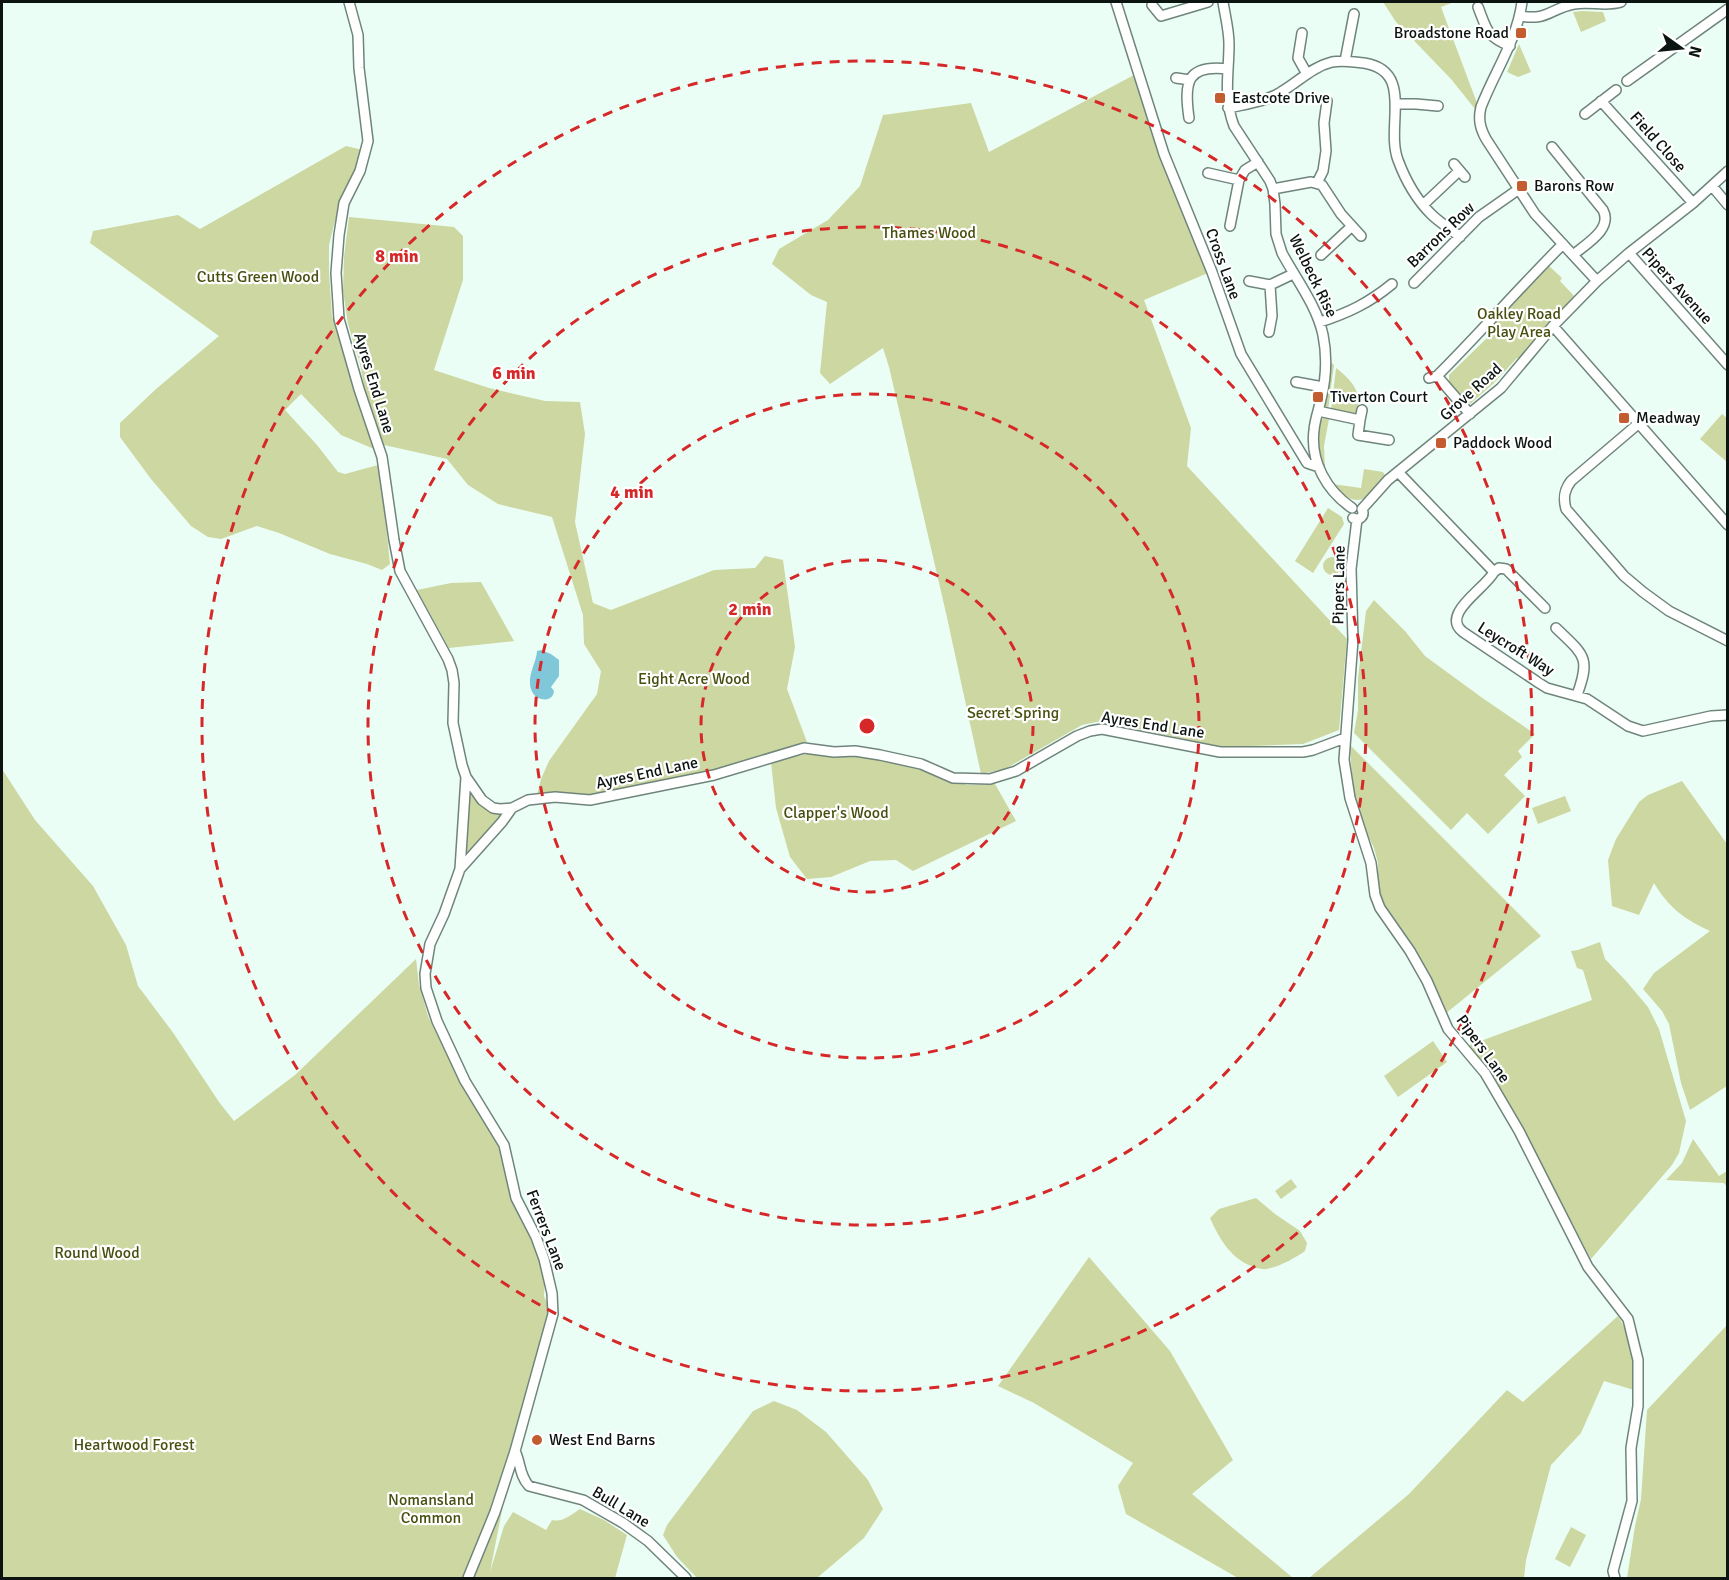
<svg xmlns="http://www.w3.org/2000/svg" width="1729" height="1580" font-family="Signika,sans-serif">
<rect width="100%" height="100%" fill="#ebfef5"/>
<!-- green -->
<path fill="#cdd7a1" d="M1383,2H1454L1441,7L1477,103L1475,109L1451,79L1396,22Z
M1582,11L1603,12L1606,21L1581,32L1573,12Z
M1519,44L1531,72L1518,77L1507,72Z
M1134,75L1208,273L1144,300L1191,428L1187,466L1347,639L1339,730L1303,744L1222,747L1101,721L1082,725L1005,769L981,774L946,613L889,367L883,348L830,384L820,373L827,302L811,295L772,264L779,249L828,220L860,186L883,115L971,103L989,152Z
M346,146L363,150L335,221L329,245V272L332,316L374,449L341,435L301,394L285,410L317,445L338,472L345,474L378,465L384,505L390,564L382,570L367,564L330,554L279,533L257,526L221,539L208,537L191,526L151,479L120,437V423L156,389L219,336L90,243L93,231L178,215L200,229Z
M349,217L454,227L463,236V280L434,370L489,388L545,401L580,402L585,434L575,522L593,603L611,610L714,570L755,568L765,556L783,560L795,647L787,689L807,742L753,762L714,772L585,797L537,795L541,779L549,761L597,694L601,671L584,644L583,615L552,517L498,504L468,485L447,459L384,445L368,407L360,364L348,324L343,291L344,257Z
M1548,265L1562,278L1560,281L1576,298L1520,360L1517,358L1493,384L1470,404L1449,382V375L1491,334L1487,330Z
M1329,361L1334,365L1328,410L1325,406L1324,400Z
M1336,368C1352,380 1365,395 1355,415L1331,411Z
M1722,414L1727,418V462L1700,439Z
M1325,417H1328L1329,419L1324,446L1325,469C1316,457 1311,427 1325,417Z
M1364,469L1383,472L1386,477C1380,483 1375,490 1369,495C1356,507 1340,495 1332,484L1361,488Z
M1328,508L1342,517L1344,524L1313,573L1295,561Z
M1323 566a9 9 0 1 1 18 0a9 9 0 1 1-18 0Z
M481,582L514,641L449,648L417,590L451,583Z
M1374,600L1405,631L1425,656L1481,697L1535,734L1518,751L1522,757L1504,775L1525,796L1488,834L1467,813L1451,830L1354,733L1358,710V678L1366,611Z
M1350,745L1541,936L1445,1014L1423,964L1383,904L1378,889V863L1374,848L1358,815L1353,798Z
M807,754L875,757L921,769L967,785L995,784L1016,821L913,871L896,860L870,861L831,877L807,879L790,857L776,808L771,762Z
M2,769L35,820L93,886L126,945L138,986L174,1034L219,1102L234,1121L295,1075L416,959L419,985L428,1016L452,1066L499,1147L505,1164L508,1189L513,1204L537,1252L545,1280L544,1296L552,1315L519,1423L490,1572L504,1526L513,1512L546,1530L552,1520C562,1523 572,1514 580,1509L604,1520L627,1535L615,1578H2Z
M1682,781L1727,844V1086L1690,1110L1681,1083L1669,1024L1662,1011L1643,989L1654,973L1710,931C1684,919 1669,908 1654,883L1639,915L1612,906L1608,860L1616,839L1639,802L1648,795Z
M468,788L502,813L503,815L462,861Z
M1565,796L1571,811L1538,824L1532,808Z
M1600,942L1605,959L1626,981L1648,1007L1659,1029L1686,1121L1679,1153L1672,1165L1591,1259L1521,1125L1490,1073L1467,1046L1592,1000L1583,970L1577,968L1571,951L1578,950Z
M1433,1041L1447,1062L1398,1097L1384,1076Z
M1693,1139L1719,1176L1727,1171V1187L1724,1183L1666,1180L1682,1163Z
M1291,1179L1297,1187L1281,1199L1275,1191Z
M1256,1198L1275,1214L1300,1231L1307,1243L1305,1251C1297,1257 1277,1268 1266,1269C1265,1270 1259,1268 1257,1268C1232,1261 1220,1240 1210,1218L1219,1209Z
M1089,1257L1170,1351L1233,1460L1192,1494L1293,1578H1238L1126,1514L1118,1486L1133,1463L1034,1403L998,1386Z
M1618,1316C1632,1337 1635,1366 1634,1390L1604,1381L1581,1433L1551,1465L1526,1560L1524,1578H1309L1409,1494L1507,1390L1523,1402Z
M1727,1325V1578H1627L1635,1526L1641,1499L1647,1410Z
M774,1401L797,1410L826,1432L868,1480L883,1509L864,1538L817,1578H697L677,1557L663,1535L667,1525L753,1411Z
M1571,1527L1586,1535L1570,1567L1555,1559Z"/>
<!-- water -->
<path fill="#80c8d9" d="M541,650L551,654L559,660V676L551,687L554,691C553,704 534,701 531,689C527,675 536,664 537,651Z"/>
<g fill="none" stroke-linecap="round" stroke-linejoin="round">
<!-- minor casing -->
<g stroke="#6f857b" stroke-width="12">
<path id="minor" d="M349,2L358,35L359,68L368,141L360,171L344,203L339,235L336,273L339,319L359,389L382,457L394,540L400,571L448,659L452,670L454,683L453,723L462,765L466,777L482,800L493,808L500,809L512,808L528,800L555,797L590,800L714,775L804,748L834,752L855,751L880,755L921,764L953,778L990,779L1016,771L1077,736L1090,731L1102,729L1220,752H1303L1313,750L1345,738
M1116,2L1164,154L1212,272L1241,354L1307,463L1319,467
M1223,2C1225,15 1229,30 1229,44C1229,74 1223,97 1234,126L1270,181L1273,189L1275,204L1276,234L1282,253C1296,279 1317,306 1323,335C1327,355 1326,379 1321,399C1319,409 1315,419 1314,430C1310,462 1327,491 1352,508
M1522,2C1517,40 1495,71 1481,107C1478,119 1480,128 1486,139L1535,214L1597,281
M1152,5L1161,16L1208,2
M1478,7C1487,30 1486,36 1510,46
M1520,16C1548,21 1551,8 1574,4C1591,1 1604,7 1621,2
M1302,33L1298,58L1307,74
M1345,61L1354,14
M1176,78L1190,80
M1627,81L1728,9
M1601,101L1693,203
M1396,104H1416L1438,106
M1228,108C1246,104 1265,102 1281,92C1298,82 1312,67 1332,62C1343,60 1353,62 1364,63C1415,71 1385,126 1398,160C1405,179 1417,200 1431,214C1440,223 1451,229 1460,237
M1585,114L1616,90
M1189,118C1184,83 1186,64 1228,69
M1552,147L1603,210C1613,229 1586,244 1573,255
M1454,164L1465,177
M1208,173L1239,180L1245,170L1258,162
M1317,183L1323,171L1326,151L1324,123L1327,101
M1712,186L1728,205
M1273,189L1311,182L1322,185L1341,214L1361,236
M1423,205L1459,171
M1230,226L1239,180
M1629,253L1728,365
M1321,255L1352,226
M1249,281L1270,285L1293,274
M1414,283L1479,217L1519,189
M1320,322C1348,313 1369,303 1392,284
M1553,326L1728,525
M1269,332L1272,316L1270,285
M1437,376L1470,414
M1429,378L1437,376C1480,333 1520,287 1563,244
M1296,382L1323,387
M1318,411L1360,420L1362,410
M1360,420L1358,435L1389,440
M1638,424L1571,481C1564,490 1563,498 1566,509L1624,576L1643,592L1669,611L1728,641
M1398,472L1494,572L1499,568L1506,569L1545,608
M1353,518C1360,521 1365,516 1362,509L1388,480L1501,388L1553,326L1597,281L1629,253L1693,203L1728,171
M1357,519L1351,569L1353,640L1344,760L1350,798L1371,863L1375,895L1380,908L1410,951L1427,981L1448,1029L1485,1073L1519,1131L1588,1267L1628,1319L1638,1360V1406L1631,1448L1632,1501L1613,1571L1615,1578
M1494,572C1485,589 1440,614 1463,632L1539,683L1547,688L1587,699L1628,726L1643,731L1711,716L1728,715
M1556,628C1584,655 1591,657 1577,695
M466,777L460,869L444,914L430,944L425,974L426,988L437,1021L465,1081L504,1145L516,1198L536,1237L544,1259L552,1293L553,1314L515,1451L495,1512L468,1578
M460,869L502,822L512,808
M515,1451C521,1463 519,1475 529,1486L583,1500L623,1523L648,1541L686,1578"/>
</g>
<!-- minor -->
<use href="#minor" stroke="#fff" stroke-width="9"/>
</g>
<!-- distance rings -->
<g fill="none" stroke="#d62828" stroke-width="3" stroke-dasharray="10 8">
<circle cx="867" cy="726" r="166"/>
<circle cx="867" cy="726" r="332"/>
<circle cx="867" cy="726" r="499"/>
<circle cx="867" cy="726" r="665"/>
</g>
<!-- markers -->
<g fill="#c35c2f" stroke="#fff" stroke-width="2">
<rect x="1515" y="27" width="12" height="12" rx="3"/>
<rect x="1214" y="92" width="12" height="12" rx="3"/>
<rect x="1516" y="180" width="12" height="12" rx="3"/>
<rect x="1312" y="391" width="12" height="12" rx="3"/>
<rect x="1618" y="412" width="12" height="12" rx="3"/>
<rect x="1435" y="437" width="12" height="12" rx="3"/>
<circle cx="537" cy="1440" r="6"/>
</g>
<g text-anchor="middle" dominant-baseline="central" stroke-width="4.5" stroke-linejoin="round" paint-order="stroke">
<!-- poi labels -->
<g font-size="16" fill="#0b1410" stroke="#fff" text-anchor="start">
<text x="1509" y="33" text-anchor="end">Broadstone Road</text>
<text x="1232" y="98">Eastcote Drive</text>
<text x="1534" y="186">Barons Row</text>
<text x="1330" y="397">Tiverton Court</text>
<text x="1636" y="418">Meadway</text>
<text x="1453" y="443">Paddock Wood</text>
<text x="549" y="1440">West End Barns</text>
</g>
<!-- street labels -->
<g font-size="16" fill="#0b1410" stroke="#fff">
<text transform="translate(1658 142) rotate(48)">Field Close</text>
<text transform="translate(1441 235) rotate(-44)">Barrons Row</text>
<text transform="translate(1223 264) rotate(70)">Cross Lane</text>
<text transform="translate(1313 276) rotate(64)">Welbeck Rise</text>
<text transform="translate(1677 286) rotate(48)">Pipers Avenue</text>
<text transform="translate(374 383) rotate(73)">Ayres End Lane</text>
<text transform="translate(1471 392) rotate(-42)">Grove Road</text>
<text transform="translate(1339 585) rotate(-89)">Pipers Lane</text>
<text transform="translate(1516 649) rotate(32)">Leycroft Way</text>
<text transform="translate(1153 725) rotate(9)">Ayres End Lane</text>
<text transform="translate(647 773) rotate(-12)">Ayres End Lane</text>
<text transform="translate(1483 1049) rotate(54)">Pipers Lane</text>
<text transform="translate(546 1230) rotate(69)">Ferrers Lane</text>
<text transform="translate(621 1507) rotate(31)">Bull Lane</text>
</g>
<!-- park labels -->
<g font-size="16" fill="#484f0f" stroke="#fff">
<text x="929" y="233">Thames Wood</text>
<text x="258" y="277">Cutts Green Wood</text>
<text x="1519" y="314">Oakley Road<tspan x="1519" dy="18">Play Area</tspan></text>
<text x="694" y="679">Eight Acre Wood</text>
<text x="1013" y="713">Secret Spring</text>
<text x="836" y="813">Clapper's Wood</text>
<text x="97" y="1253">Round Wood</text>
<text x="134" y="1445">Heartwood Forest</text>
<text x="431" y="1500">Nomansland<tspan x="431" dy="18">Common</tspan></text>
</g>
</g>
<circle cx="867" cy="726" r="9" fill="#d62828" stroke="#fff" stroke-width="3"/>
<g font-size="18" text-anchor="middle" font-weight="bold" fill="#d62828" stroke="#fff" stroke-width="4.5" stroke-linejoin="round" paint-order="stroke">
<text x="397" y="262">8 min</text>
<text x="514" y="379">6 min</text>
<text x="632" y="498">4 min</text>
<text x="750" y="615">2 min</text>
</g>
<!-- border -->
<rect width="1729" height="1580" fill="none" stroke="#0b1410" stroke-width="6"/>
<!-- north arrow -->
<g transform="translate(1681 48) rotate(105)" stroke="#ffffff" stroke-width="4.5" paint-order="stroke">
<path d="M0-4.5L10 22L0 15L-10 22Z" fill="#0b1410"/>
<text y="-9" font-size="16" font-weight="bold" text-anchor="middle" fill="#0b1410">N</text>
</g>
</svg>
